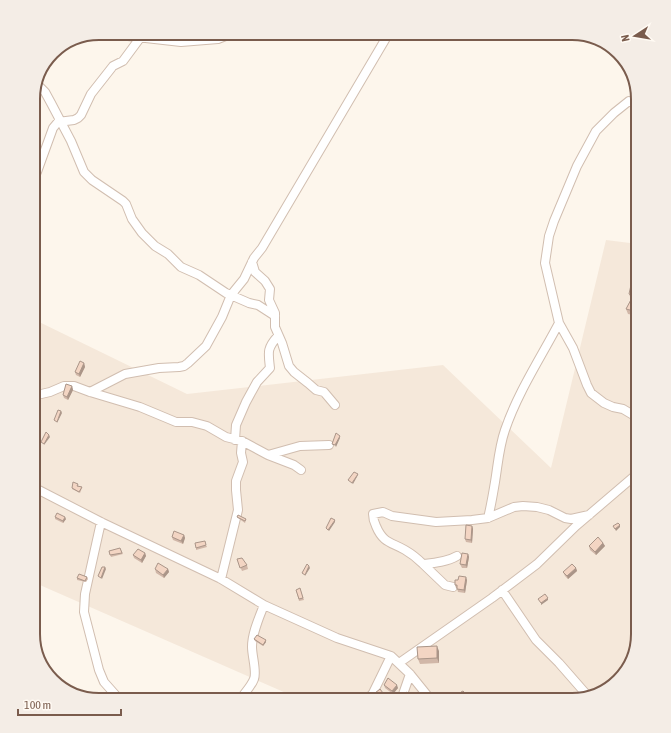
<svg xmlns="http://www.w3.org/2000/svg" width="671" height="733" font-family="'Asap Condensed',sans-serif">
<rect width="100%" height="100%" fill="#fdf6ec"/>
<!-- residential -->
<path fill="#f5e8da" d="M606,240L638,244V634L631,663L612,686L572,700H302L33,582V319L187,394L443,365L551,468Z"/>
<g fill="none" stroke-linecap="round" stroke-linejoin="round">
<!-- minor casing -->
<g stroke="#d1beb0" stroke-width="10">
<path id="minor" d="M105,33L117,36H128L181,42L218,39L233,33
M38,85L45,92L51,103L71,141L84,172L92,180L123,201L126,204L132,219L142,233L155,246L168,254L181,267L199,275L226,293L249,303L258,305L275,316
M638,106L629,101L614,113L596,131L577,166L554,221L549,236L545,263L559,323L573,348L587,385L591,393L604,403L613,407L623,409L638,418
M33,177L37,172L53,128L58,122L74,120L78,118L81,115L91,94L113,66L123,61L140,38
M252,262L255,272L265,281L270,289L269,300L275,313V327L282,343L289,366L294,372L308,383L316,390L324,392L335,405
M90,392L125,374L159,368L179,367L184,366L188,363L206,346L222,317L231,295L244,279L254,258L262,248L389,33
M33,393L37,395L50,392L64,386H74L90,392L140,407L176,422H192L207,426L226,437L242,441L268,455L300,446L329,445
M235,440L236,425L246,402L257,382L270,368C268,352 267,348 278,336
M268,455L294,465L301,470
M33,487L101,522L221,579L264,605L337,638L391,656L410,674L431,700
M488,518C491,506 493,494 495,482C498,464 499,447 505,430C518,392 540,359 559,323
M101,522L85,594L84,612L99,670L104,682L120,700
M457,556C447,562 434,563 423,564C417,558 412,554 405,550C391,542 383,543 376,526C374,522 373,519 373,514L383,512L392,516L436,522L472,520L488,518L514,507L523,506L537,507L549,510L565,518L571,519L589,515
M423,564L445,585L453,587
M221,579L238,510L236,490V481L243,462L241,453L242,441
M502,590L536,640L559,663L587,695
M399,663L492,598L537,564L576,526L638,473
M240,700C244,693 251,687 254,679C257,672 252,656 252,647C252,633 259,618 264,605
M367,700L373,693L391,656
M401,700L410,674"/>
</g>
<!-- minor -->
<use href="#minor" stroke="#fff" stroke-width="8"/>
</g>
<!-- wall -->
<path fill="#d1b7a8" d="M638,281V316L628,314L626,309L631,299L629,294L637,286Z
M84,363L85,367L80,377L76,375L75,372Z
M72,386L73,390L68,400L64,398L63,395Z
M79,485L78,486L82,487V488L80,493L72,489V488Z
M55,517L66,519L63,523L55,519Z
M237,517L246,519V520L245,523L238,518Z
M472,526L473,529L472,543L466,542L465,539Z
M184,535L185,538L183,544L173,540L172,537Z
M603,543L605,546L596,555L590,550L589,546Z
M206,545L207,547L196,550V548Z
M120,548L123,554L111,557L109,551Z
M145,553L146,556L142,563L134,558L133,555Z
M468,554L469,557L467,568H462L460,564Z
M237,559L247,565L248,569L242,571Z
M576,568L577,571L568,579L565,576L563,572Z
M155,569H168L169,572L164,578L156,573Z
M87,577L88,579L86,582L77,580V578Z
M467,580L465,593L458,592L457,588H456L455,585Z
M300,588L304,600L299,601L296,590Z
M254,639L266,642L263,646L255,641Z
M439,651V663L420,664L418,659Z
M384,685L398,688L393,694L385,688Z"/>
<!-- shaded-wall -->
<path fill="#aa9588" d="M84,363L85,367L80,377L79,374Z
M72,386L73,390L68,400L67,397Z
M61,411L62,413L57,423V422Z
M49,435L50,437L44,445V444Z
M340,436V438L336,447L335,445Z
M358,474V475L353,484L352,483Z
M65,517L66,519L63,523V521Z
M335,520V522L329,531L328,530Z
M620,525V527L616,531L615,529Z
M472,526L473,529L472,543L471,540Z
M184,535L185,538L183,544L181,541Z
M603,543L605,546L596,555L595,552Z
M145,553L146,556L142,563L141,560Z
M468,554L469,557L467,568L466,565Z
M309,566L310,568L305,576V575Z
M105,567L106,569L102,579L101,578Z
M576,568L577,571L568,579L567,576Z
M168,569L169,572L164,578L163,575Z
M466,577L467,580L465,593L464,590Z
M548,598V600L541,605V603Z
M266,640V642L263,646V645Z
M437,646L439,651V663L437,658Z
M397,685L398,688L393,694L392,691Z
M386,697L387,700H381Z"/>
<!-- building -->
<path fill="#f3d5c3" stroke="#aa9588" d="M638,281V312L626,309L633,296L629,294L631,285L637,286Z
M80,361L84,363L79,374L75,372Z
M66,384L72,386L67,397L63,395Z
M58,410L61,411L57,422L54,420Z
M46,432L49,435L44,444L41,442Z
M336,433L340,436L335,445L332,444Z
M354,472L358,474L352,483L348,480Z
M73,482L78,484L77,486L82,487L79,492L72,488Z
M57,513L65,517L63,521L55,517Z
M238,515L246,519L245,521L237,517Z
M331,518L335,520L328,530L326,528Z
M618,523L620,525L615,529L613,526Z
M466,525L472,526L471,540L465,539Z
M174,531L184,535L181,541L172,537Z
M598,537L603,543L595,552L589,546Z
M205,541L206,545L196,548L195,543Z
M120,548L122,553L110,555L109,551Z
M138,549L145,553L141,560L133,555Z
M462,553L468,554L466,565L460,564Z
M242,558L247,565L240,568L237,559Z
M158,563L168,569L163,575L155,569Z
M307,564L309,566L305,575L302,573Z
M572,564L576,568L567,576L563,572Z
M102,567H105L101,578L98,576Z
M79,574L87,577L85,581L77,578Z
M459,576L466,577L464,590L457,589V585H455V580H458Z
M300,588L303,598L299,599L296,590Z
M545,594L548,598L541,603L538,599Z
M257,635L266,640L263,645L254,639Z
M437,646V658L418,659L417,647Z
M388,678L397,685L392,691L384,685Z
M380,689L386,697L381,700H372L370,697Z
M463,691L466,694L463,696L461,692Z
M406,692L415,698L414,700H405L403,698Z"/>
<!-- crop -->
<path d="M0 0H671V733H0ZM99 40H572A59 59 0 0 1 631 99V634A59 59 0 0 1 572 693H99A59 59 0 0 1 40 634V99A59 59 0 0 1 99 40Z" fill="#f4ede6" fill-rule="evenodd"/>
<path fill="none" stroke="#7a5c4d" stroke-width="2" d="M99 40H572A59 59 0 0 1 631 99V634A59 59 0 0 1 572 693H99A59 59 0 0 1 40 634V99A59 59 0 0 1 99 40Z"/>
<!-- north arrow -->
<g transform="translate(635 36) rotate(258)" stroke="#fffaf3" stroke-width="3" paint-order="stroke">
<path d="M0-3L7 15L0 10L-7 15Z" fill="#7a5c4d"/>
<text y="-6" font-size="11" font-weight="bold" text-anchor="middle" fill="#7a5c4d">N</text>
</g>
<!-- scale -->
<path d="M18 709v6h103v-6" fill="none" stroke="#7a5c4d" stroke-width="2"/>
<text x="24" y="709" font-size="12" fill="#7a5c4d" stroke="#fffaf3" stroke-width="3" paint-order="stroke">100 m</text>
</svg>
